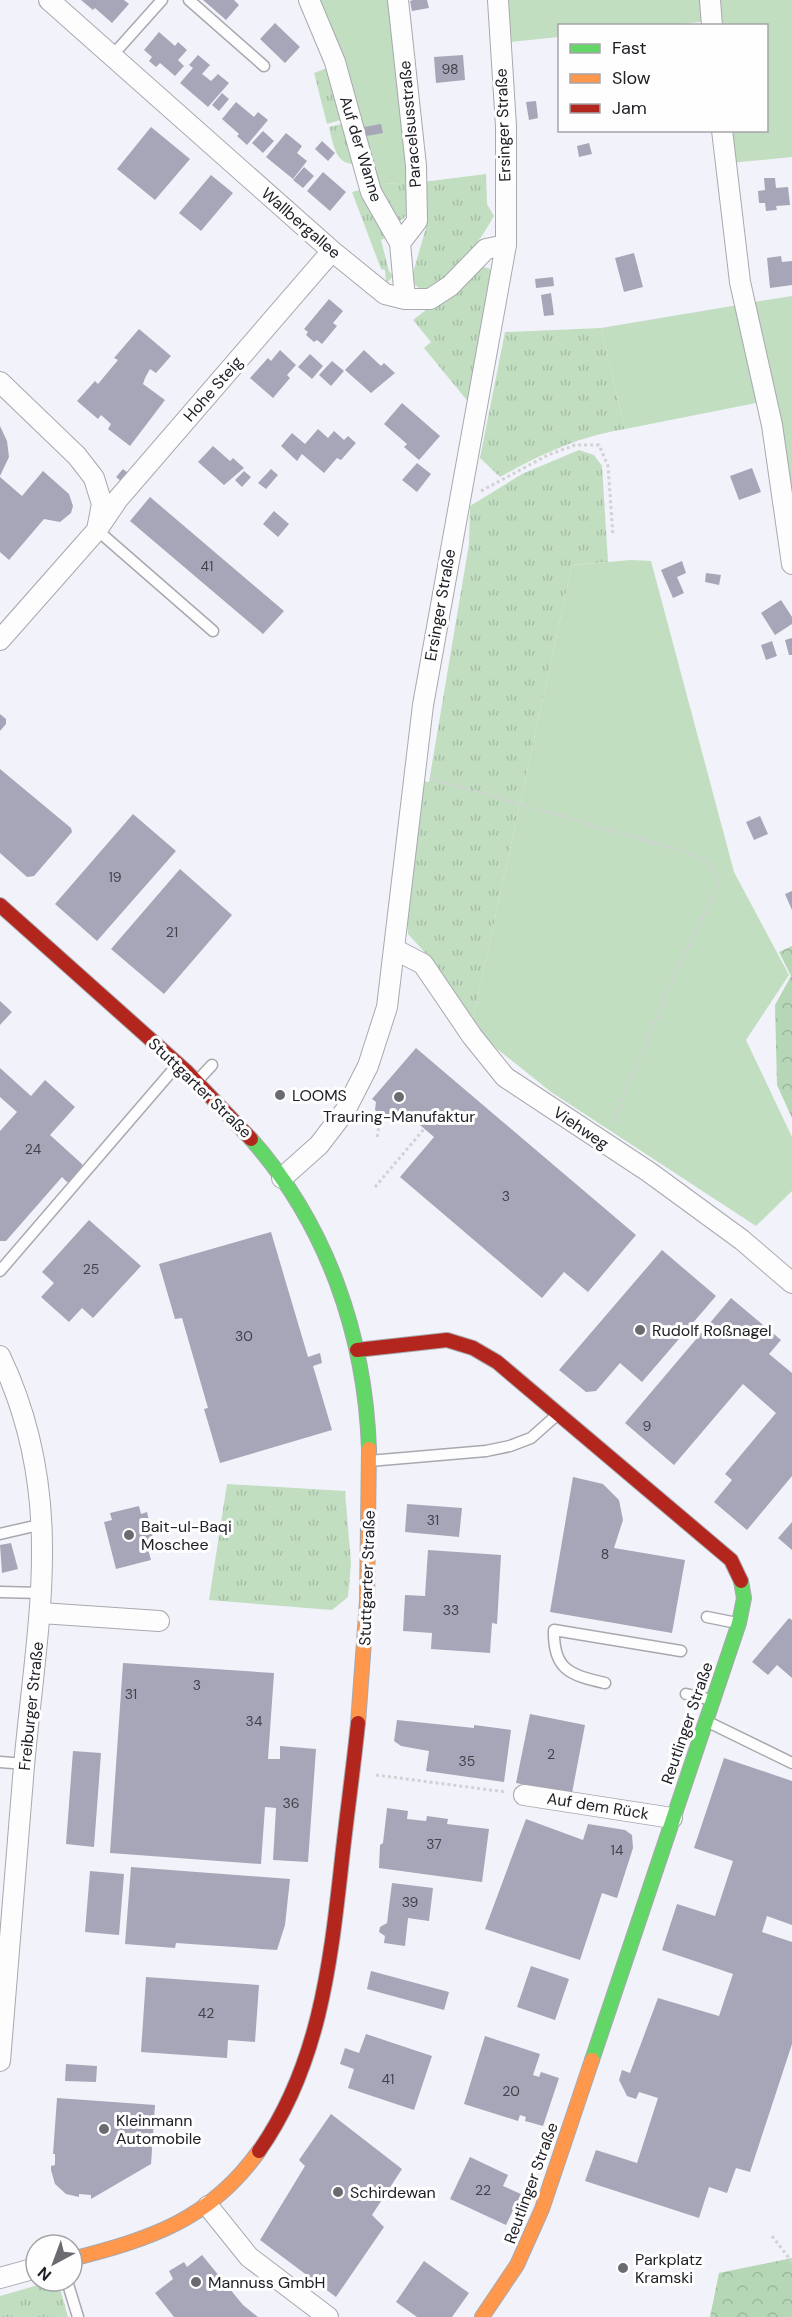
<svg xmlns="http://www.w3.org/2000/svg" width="792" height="2317" font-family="'DM Sans',sans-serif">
<defs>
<pattern id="grass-tufts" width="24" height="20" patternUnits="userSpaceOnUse" patternTransform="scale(1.5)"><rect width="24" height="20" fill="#c1dec1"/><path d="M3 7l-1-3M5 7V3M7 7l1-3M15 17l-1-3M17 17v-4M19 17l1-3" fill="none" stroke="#a6bea6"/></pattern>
<pattern id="forest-crowns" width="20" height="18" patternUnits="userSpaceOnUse" patternTransform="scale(1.5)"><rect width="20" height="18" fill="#b6d7b5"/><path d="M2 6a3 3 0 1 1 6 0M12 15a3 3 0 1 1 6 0" fill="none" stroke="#9cb89c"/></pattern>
</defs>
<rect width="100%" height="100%" fill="#f2f2fa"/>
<!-- grass -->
<path fill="url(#grass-tufts)" d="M332,66L344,119L327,124L314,73Z
M345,123L354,164C335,164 333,143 329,127Z
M486,174L487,204L494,216C479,242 453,282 423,291L415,285L412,276L426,228L423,182Z
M412,182L409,214L400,221L386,211L371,185Z
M363,189L385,238L381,240L389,271L393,276L386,284L385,270L381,269L352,192Z
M482,267L489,268L493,278L470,404L424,348L431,342L413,320Z
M601,328L625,429C577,437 542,454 500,477L480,458L505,332Z
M579,450L594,455L602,466L608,562L572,565L471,1028L430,958L408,934L407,918L422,781L429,782L469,544L470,506L522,474Z
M227,1484L345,1491L351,1563L348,1597L332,1610L209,1600Z
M52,2281H58L68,2317H0V2296Z"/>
<!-- forest -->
<path fill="url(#forest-crowns)" d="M792,946V1118L777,1085L775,1005L791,976L779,952Z
M792,2258V2317H710L719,2273Z"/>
<!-- garden -->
<path fill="#c1dec1" d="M313,0H389L412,182L371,185Z
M508,0H704L707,21L667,26H560L559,37L510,42Z
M714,0H792V157L730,163L727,131L766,130V26L717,25Z
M792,296V526L748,303Z
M738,305L761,402L625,429L601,328Z
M631,560L651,561L734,872L789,975L746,1040L792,1137V1191L756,1226L551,1092L471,1028L572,565Z"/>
<!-- building -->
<path fill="#a7a6b8" d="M81,0H124L129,4L112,23L95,8L93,10Z
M203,0H234L239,5L226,20Z
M413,0H427L429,8L412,11L410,1Z
M275,23L300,47L285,63L260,39Z
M159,32L175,46L178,42L187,50L178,60L184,66L175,76L160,63L156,67L149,61L152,57L144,50Z
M198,55L210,65L202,74L211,81L218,74L229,83L208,107L180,83L193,68L189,65Z
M463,55L465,80L436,83L434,57Z
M222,93L229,99L219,111L212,105Z
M536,101L538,118L529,120L526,102Z
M236,102L254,117L258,112L268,120L247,145L237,136L239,134L222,119Z
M381,124L383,133L366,136L364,127Z
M151,127L190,159L155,200L117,169Z
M263,131L274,141L263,153L252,143Z
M286,133L302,146L297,153L307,161L293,179L266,157Z
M322,141L335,153L328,161L315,149Z
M589,143L592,154L579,157L577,146Z
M304,167L314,176L303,188L293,180Z
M323,172L346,192L330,211L307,191Z
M211,175L233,193L201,231L179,213Z
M764,178H775L776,188L788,187L790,205L776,206L777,210L766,211L765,203H759L758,191L765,190Z
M634,253L643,287L624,292L615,258Z
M781,256L782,262L792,261V285L770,288L767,258Z
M553,277L554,286L536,288L535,279Z
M551,293L554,315L544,316L541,295Z
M329,299L343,311L333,323L337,326L322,344L317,340L314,342L306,335L308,332L304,329Z
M139,329L171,356L156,373L150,369L145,378L143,384L165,400L130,446L108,429L111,424L101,415L98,419L77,401L95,381L98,384L118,360L114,358Z
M280,350L296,365L287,375L290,378L273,398L250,378L268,358L271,361Z
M364,350L381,366L384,363L395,373L371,393L345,370Z
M310,354L323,366L312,379L298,367Z
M332,361L344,371L331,386L319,375Z
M402,403L440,436L419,460L404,447L407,444L384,424Z
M0,426L7,441L9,457L0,476Z
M318,429L328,438L334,431L344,440L348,436L356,443L341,460L337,458L324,473L302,454L297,461L281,446L292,433L305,444Z
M213,446L230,461L233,458L244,468L224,485L198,462Z
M417,463L431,474L417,492L402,480Z
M752,468L761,492L739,500L730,476Z
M123,469L128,473L121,481L116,477Z
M271,469L278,475L266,489L258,483Z
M43,471L69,494L73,506L71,513L60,522L44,519L9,560L0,552V477L22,496Z
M244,471L251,477L242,487L235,480Z
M150,497L284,611L263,634L130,521Z
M274,511L289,524L278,537L263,524Z
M682,561L686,573L677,577L684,593L673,598L661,570Z
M706,573L721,575L719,585L705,582Z
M781,600L792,617V624L775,635L761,613Z
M792,638V655H789L785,640Z
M772,641L777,656L766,660L761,645Z
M0,714L6,719V724L0,731Z
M0,769L71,828L72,832L34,876L27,877L0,853Z
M133,814L176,851L97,941L55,904Z
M760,816L768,834L754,840L746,822Z
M180,869L232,915L164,994L111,949Z
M792,891V910L785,894Z
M0,1001L12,1012L0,1025Z
M416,1048L636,1235L588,1292L564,1272L542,1298L400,1177L434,1137L406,1113L399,1122L395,1118L387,1121L375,1110L376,1102L372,1099Z
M0,1068L31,1096L45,1080L75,1107L50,1135L82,1164V1170L72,1181L67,1182L62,1177L6,1241H0V1131L17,1112L0,1097Z
M89,1220L141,1266L93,1318L82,1308L69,1322L41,1297L54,1283L42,1272Z
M271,1232L308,1357L320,1353L322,1363L313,1366L332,1430L220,1463L204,1409L208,1408L182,1318L175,1319L159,1264Z
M662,1250L716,1296L642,1382L620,1363L596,1391L586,1392L559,1370Z
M731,1298L781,1340L769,1354L792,1373V1476L747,1530L714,1502L732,1480L725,1474L776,1413L743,1384L674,1465L625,1423Z
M573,1477L603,1484L619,1500L623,1520L614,1548L685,1560L672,1633L550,1612Z
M407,1504L462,1508L459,1537L405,1532Z
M139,1506L141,1514L147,1512L155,1547L148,1549L151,1560L116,1569L104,1522L112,1520L110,1513Z
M792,1522V1550L778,1538Z
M11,1543L18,1569L2,1573L0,1545Z
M428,1550L501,1555L497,1624L492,1623L490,1653L431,1649L432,1633L403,1631L405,1595L425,1596Z
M789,1618L792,1620V1678L777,1665L768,1675L752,1662Z
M123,1663L274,1673L268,1759H280V1746L316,1749L308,1862L273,1860L276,1808L265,1807L261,1864L110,1853Z
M530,1714L585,1725L572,1793L516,1783Z
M397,1720L474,1728V1725L511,1730L504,1782L426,1771L429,1751L401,1746L394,1741Z
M73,1751L101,1753L94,1847L66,1844Z
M724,1758L792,1781V1925L767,1916L762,1932L792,1942V2044L750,2172L736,2168L727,2193L709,2187L699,2218L585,2181L596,2150L637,2163L658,2098L639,2092L636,2099L627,2096L619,2080L622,2070L630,2073L658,1998L719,2016L733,1974L662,1950L677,1904L715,1916L733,1861L694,1848Z
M387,1808L408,1811L407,1819L426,1821L427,1816L448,1819L447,1824L489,1829L482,1882L379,1868L380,1845L383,1843Z
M526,1819L583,1840L588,1824L625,1830L632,1835L633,1848L617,1898L602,1893L580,1960L485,1929Z
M131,1867L290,1879L285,1925L277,1950L176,1943L175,1948L125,1944Z
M90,1871L124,1874L119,1935L85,1932Z
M392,1883L433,1888L429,1921L408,1918L405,1946L384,1943L385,1936L379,1932L380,1927L387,1923Z
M531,1966L569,1979L555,2020L517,2007Z
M371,1971L449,1992L444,2010L367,1989Z
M146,1977L259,1985L255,2042L228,2040L227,2058L141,2052Z
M366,2034L432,2056L414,2110L348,2088L354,2069L340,2064L345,2048L359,2053Z
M485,2036L540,2054L533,2075L539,2077L541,2072L559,2078L543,2126L525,2121L526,2117L520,2115L518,2121L464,2104Z
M66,2064L97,2066L96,2082L65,2081Z
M57,2098L155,2105L151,2164L91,2199V2195L79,2194V2197L66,2194L55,2184L51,2170V2166L55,2165V2154H53Z
M331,2114L402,2169L372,2215L384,2227L336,2297L260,2240L305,2166L299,2160Z
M470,2157L508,2175L503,2186L521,2194L506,2225L450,2199Z
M202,2255L243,2305L258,2317H174L155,2293L173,2279L169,2271L184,2262L187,2267Z
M424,2261L469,2293L452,2317H417L396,2302Z"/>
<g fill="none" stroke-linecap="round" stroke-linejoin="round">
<!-- lane casing -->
<g stroke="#a8a8af" stroke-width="13">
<path id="lane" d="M189,0L264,66
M111,57L162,0
M97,530L213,631
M198,1080L212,1065
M0,1271L178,1064
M369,1461L486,1451L510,1446L531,1438L558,1414
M0,1534L43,1524
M0,1592L41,1593
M707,1617L737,1623
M605,1683C569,1675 553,1669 554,1630L681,1651
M686,1694L712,1700
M706,1721L792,1763
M0,1762L25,1764
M67,2281L78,2317"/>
</g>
<!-- street casing -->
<g stroke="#a8a8af" stroke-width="22">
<path id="street" d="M49,0L332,251L385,294L405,299H430L450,286L486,249L506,245
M309,0L335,62L371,192L400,243L405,299
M398,0L416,166L417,221L400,243
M710,0L712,26
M722,130L740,282L772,425L792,564
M0,382L77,456L94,478L102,504L97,530L0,640
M97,530L118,499L332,251
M394,949L423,964L472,1036L505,1077L649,1172L742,1240L792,1283
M282,1178L319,1145L345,1111L368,1066L387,1007L423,705L506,245V126L498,0
M0,1356C67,1496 37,1621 24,1766C16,1865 8,1963 0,2061
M41,1613L159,1621
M524,1795L672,1818
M208,2206L249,2257L328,2317
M0,2278L36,2268"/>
</g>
<!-- fast casing -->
<g stroke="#a8a8af" stroke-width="16">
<path id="fast" d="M251,1139C327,1225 365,1335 369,1449
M592,2060L739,1623L744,1598L741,1581"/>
</g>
<!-- slow casing -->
<g stroke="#a8a8af" stroke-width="16">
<path id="slow" d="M358,1723L367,1601L369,1449
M72,2259C150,2239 210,2220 259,2151
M482,2317L517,2265L542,2209L592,2060"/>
</g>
<!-- jam casing -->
<g stroke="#a8a8af" stroke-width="16">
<path id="jam" d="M0,905L187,1072L251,1139
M357,1350L447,1340L473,1348L497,1362L731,1560L741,1581
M259,2151C318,2067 330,1968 341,1868C346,1820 353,1772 358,1723"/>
</g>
<!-- path -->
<path stroke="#d2d2d4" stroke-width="3" stroke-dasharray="3 3" stroke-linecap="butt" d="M481,491L548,455L575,445H599L608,466L613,536
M433,779L689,853C706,861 714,865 718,884L666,995L612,1125
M377,1137L381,1115
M375,1187L424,1129
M376,1775L506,1792
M772,2236L792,2262"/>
<!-- lane -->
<use href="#lane" stroke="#fdfdfe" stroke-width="10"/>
<!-- street -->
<use href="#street" stroke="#fdfdfe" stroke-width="20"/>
<!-- fast -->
<use href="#fast" stroke="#63d668" stroke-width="14"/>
<!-- slow -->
<use href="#slow" stroke="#ff974d" stroke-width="14"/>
<!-- jam -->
<use href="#jam" stroke="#b3261e" stroke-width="14"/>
</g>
<!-- markers -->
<g fill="#6a6a71" stroke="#fefefe" stroke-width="2">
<circle cx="280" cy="1095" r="6"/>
<circle cx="399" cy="1097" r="6"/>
<circle cx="640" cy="1330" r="6"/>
<circle cx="129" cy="1535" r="6"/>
<circle cx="104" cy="2129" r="6"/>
<circle cx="338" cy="2192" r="6"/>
<circle cx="623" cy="2268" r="6"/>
<circle cx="196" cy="2282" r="6"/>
</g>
<g text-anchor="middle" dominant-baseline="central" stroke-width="6" stroke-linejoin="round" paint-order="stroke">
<!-- number labels -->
<g font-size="14" fill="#42424b">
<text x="450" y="69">98</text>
<text x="207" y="566">41</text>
<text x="115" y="877">19</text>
<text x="172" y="932">21</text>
<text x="33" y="1149">24</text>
<text x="506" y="1196">3</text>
<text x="91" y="1269">25</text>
<text x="244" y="1336">30</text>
<text x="647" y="1426">9</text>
<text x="433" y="1520">31</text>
<text x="605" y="1554">8</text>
<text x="451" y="1610">33</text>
<text x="197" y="1685">3</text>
<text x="131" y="1694">31</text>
<text x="254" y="1721">34</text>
<text x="551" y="1754">2</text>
<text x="467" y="1761">35</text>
<text x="291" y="1803">36</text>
<text x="434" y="1844">37</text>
<text x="617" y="1850">14</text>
<text x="410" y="1902">39</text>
<text x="206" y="2013">42</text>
<text x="388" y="2079">41</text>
<text x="511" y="2091">20</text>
<text x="483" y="2190">22</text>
</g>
<!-- street labels -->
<g font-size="16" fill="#202027" stroke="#fefefe">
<text transform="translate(410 124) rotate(-95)">Paracelsusstraße</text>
<text transform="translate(503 125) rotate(-92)">Ersinger Straße</text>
<text transform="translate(361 149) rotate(73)">Auf der Wanne</text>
<text transform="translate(301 223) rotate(41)">Wallbergallee</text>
<text transform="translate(213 389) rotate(-49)">Hohe Steig</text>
<text transform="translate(440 605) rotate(-80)">Ersinger Straße</text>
<text transform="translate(200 1088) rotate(44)">Stuttgarter Straße</text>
<text transform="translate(581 1128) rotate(34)">Viehweg</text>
<text transform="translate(367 1578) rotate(-88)">Stuttgarter Straße</text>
<text transform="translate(31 1706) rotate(-84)">Freiburger Straße</text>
<text transform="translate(687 1723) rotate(-71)">Reutlinger Straße</text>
<text transform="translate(598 1806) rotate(9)">Auf dem Rück</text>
<text transform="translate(531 2183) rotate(-70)">Reutlinger Straße</text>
</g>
<!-- poi labels -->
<g font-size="16" fill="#202027" stroke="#fefefe" text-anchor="start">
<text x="292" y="1095">LOOMS</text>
<text x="399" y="1116" text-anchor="middle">Trauring-Manufaktur</text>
<text x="652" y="1330">Rudolf Roßnagel</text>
<text x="141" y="1526">Bait-ul-Baqi<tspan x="141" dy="18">Moschee</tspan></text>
<text x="116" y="2120">Kleinmann<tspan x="116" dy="18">Automobile</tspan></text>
<text x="350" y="2192">Schirdewan</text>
<text x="635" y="2259">Parkplatz<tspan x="635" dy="18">Kramski</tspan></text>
<text x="208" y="2282">Mannuss GmbH</text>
</g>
</g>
<!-- legend -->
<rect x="558" y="24" width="210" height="108" fill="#fefefe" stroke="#a5a5a8" stroke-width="1.5"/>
<rect x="570" y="44" width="30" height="9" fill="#63d668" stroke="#a5a5a8" stroke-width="1.5"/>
<text x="612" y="54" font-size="18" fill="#202027">Fast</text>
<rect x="570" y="74" width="30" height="9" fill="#ff974d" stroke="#a5a5a8" stroke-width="1.5"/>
<text x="612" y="84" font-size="18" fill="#202027">Slow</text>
<rect x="570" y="104" width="30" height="9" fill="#b3261e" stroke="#a5a5a8" stroke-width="1.5"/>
<text x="612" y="114" font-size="18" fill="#202027">Jam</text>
<!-- north arrow -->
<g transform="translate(54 2263) rotate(221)"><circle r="28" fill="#fefefe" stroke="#a5a5a8" stroke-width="1.5"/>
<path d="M0-4.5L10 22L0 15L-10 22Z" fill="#6a6a71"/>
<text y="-9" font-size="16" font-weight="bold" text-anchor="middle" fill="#202027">N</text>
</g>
</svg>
